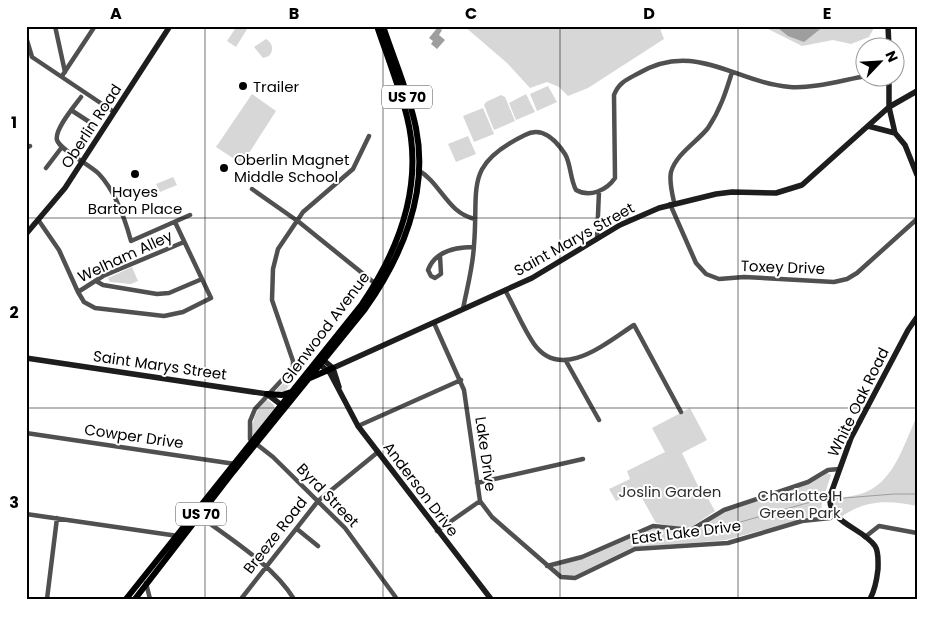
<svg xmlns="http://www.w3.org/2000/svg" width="943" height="625" font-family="Poppins,sans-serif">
<rect width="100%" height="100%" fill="#fff"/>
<!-- green -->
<path fill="#d7d7d7" d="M237,26H249L236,47L227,41Z
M464,26H659L664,39L588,88L568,96L559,87L547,82L530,88L507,63Z
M762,26H875L869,37L851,44L833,40L802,46Z
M266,39C273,43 274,50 269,56L263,58L254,47Z
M548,86L557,102L537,111L530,94Z
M252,94L276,111L242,164L216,147Z
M526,94L535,112L516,120L509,103Z
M501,95L505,97L515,121L494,130L484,105L486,102Z
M483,108L494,134L474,142L463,116Z
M468,136L476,154L456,162L448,144Z
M173,177L177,185L160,192L156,184Z
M132,267L138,281L131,284L110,282L108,278Z
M298,365L300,372L285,391L277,393V389L291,377Z
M266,399L273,404L275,408L253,436L251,434C253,419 256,410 266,399Z
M690,408L707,440L682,453L702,494L706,495L715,511L688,529L656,523L638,491L616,501L609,489L630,479L627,471L665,452L652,428Z
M917,416V506C888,500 865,500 841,517L836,512L833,497C889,500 898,458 917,416Z
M828,473L831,475L822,502L821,514L726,540L631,548L572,577H562L554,569L555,566L585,558L650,528C664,527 677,536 691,532C703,530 713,517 724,512C758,496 796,494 828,473Z"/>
<!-- water -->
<path fill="#9e9e9e" d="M771,26H824L804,42L788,36L778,28Z
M438,27L442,30L439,35L445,40L437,49L431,44L433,41L429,38Z"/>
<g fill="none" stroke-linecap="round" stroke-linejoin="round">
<!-- stream -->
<path stroke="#9e9e9e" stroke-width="1" d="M832,499L894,494H917
M737,523L814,501L828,500"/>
<!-- street -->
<path stroke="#505050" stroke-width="4.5" d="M55,26L65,72
M26,37L32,57L114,112
M62,76L95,26
M81,97C75,105 54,130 57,140C60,150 90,165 99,174C115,191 125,219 131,241L190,215
M71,110L94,125
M369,136L353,169L303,212L278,249L273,269L272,300L293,361V368L255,409L250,421V439L273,457L345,528L397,599
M26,148L30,146
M46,168L62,147
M418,170C441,183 447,213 475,219
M252,189L299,222L377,285
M674,202C672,193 669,181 671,172C676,154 697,142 708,128C720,110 726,92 732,72
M670,204L696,263L706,274L719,279L744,277L834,282L847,279L857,273L917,219
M39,221L59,250L78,292L84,302L95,308L164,316L183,312L211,298L175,222
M597,239L599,191
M440,256L441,274L435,278L431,276L428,270C435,251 456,247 474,247
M96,281L103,285L157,294L169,293L202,279
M505,290C515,308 523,328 534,344C561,382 606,343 634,325L681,412
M78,292L103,276L184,242
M463,309C467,288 473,267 474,245C479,187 463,165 525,135C542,126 555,139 565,154C571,164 570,179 576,190C590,198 607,190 615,178L614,95C619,82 628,79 639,73C695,40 736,83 790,87C812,89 843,80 866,76
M434,323L464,390L480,501L492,517L561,577L575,578L635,549L728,543L802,521L830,518L835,515
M566,361L599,420
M358,426L461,380
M26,433L235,464
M477,483L583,459
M26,514L178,536
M198,515C230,539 272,564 294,599
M297,529L318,546
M437,531L480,501
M865,537L879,526L917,533
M547,566L582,557L653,526L691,530L724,510L808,482L828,470L839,469
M146,583L150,599
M47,599L57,518
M241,599L318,501L378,452"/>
<!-- secondary -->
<path stroke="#1d1d1d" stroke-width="5.5" d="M888,26L889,48
M889,78V107L895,133L905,145L917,175
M868,126L895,133
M26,234L65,188L170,26
M26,358L267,394L284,407
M321,358L333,368L339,387
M317,362L330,373L358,426L491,599
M333,368L532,278L620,225L659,208L716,194L732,192L776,193L802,185L889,107L917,91
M870,599C875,590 877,578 878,569C878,561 879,552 875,546C862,527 827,523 830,496L851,438L908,330L917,317"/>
<!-- primary -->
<path stroke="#000" stroke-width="6" d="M310,378L333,368
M267,394L282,395L291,392
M126,599L362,304C400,248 424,185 407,117C399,86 387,56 377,26
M135,599L233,472L365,309C402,257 429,193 416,128C409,93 394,60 383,26"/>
</g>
<!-- grid -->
<path fill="none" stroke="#000" stroke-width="1" stroke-opacity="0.55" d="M205,26V599M383,26V599M560,26V599M738,26V599M26,218H917M26,408H917"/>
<!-- markers -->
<g fill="#000" stroke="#fff" stroke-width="2">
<circle cx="243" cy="86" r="5"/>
<circle cx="224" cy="168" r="5"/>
<circle cx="135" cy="174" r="5"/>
</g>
<g text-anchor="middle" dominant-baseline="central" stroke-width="4" stroke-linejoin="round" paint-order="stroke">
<!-- shield labels -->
<g fill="#fff" stroke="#4c4c4c" stroke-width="1">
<rect x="382" y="85.5" width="50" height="23" rx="4"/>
<rect x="176" y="502.5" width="50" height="23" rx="4"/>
</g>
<g font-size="14" font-weight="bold" fill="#000">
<text x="407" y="97">US 70</text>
<text x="201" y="514">US 70</text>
</g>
<!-- poi labels -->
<g font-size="15" fill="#000" stroke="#fff" text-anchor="start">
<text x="253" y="86">Trailer</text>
<text x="234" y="159">Oberlin Magnet<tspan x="234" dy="17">Middle School</tspan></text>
<text x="135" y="191" text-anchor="middle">Hayes<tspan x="135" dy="17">Barton Place</tspan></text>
</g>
<!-- street labels -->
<g font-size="15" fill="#000" stroke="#fff">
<text transform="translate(91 126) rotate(-57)">Oberlin Road</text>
<text transform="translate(574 239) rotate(-29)">Saint Marys Street</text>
<text transform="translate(125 256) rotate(-25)">Welham Alley</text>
<text transform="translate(783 267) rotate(2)">Toxey Drive</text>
<text transform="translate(325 328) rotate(-53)">Glenwood Avenue</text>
<text transform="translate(160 365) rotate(8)">Saint Marys Street</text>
<text transform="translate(858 402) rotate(-64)">White Oak Road</text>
<text transform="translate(134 436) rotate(8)">Cowper Drive</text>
<text transform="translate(486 454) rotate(82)">Lake Drive</text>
<text transform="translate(421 489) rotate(53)">Anderson Drive</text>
<text transform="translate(328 495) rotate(46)">Byrd Street</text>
<text transform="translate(686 532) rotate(-7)">East Lake Drive</text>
<text transform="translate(275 535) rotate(-52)">Breeze Road</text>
</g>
<!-- park labels -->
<g font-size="15" fill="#2e2e2e" stroke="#fff">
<text x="670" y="491">Joslin Garden</text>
<text x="800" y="495">Charlotte H<tspan x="800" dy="17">Green Park</tspan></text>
</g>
</g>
<!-- border -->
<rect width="943" height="625" fill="none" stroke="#ffffff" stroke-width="55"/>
<!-- north arrow -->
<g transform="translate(880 62) rotate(65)"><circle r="24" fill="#ffffff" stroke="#999999"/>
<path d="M0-4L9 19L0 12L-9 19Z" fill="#000000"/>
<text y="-8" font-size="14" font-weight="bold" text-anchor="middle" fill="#000000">N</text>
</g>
<rect x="28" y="28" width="888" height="570" fill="none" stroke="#000" stroke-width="2"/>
<g font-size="16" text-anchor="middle" font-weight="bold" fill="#000">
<text x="116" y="19">A</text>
<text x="294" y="19">B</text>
<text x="471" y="19">C</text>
<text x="649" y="19">D</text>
<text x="827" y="19">E</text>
<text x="14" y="128">1</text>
<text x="14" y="318">2</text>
<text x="14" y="508">3</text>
</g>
</svg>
